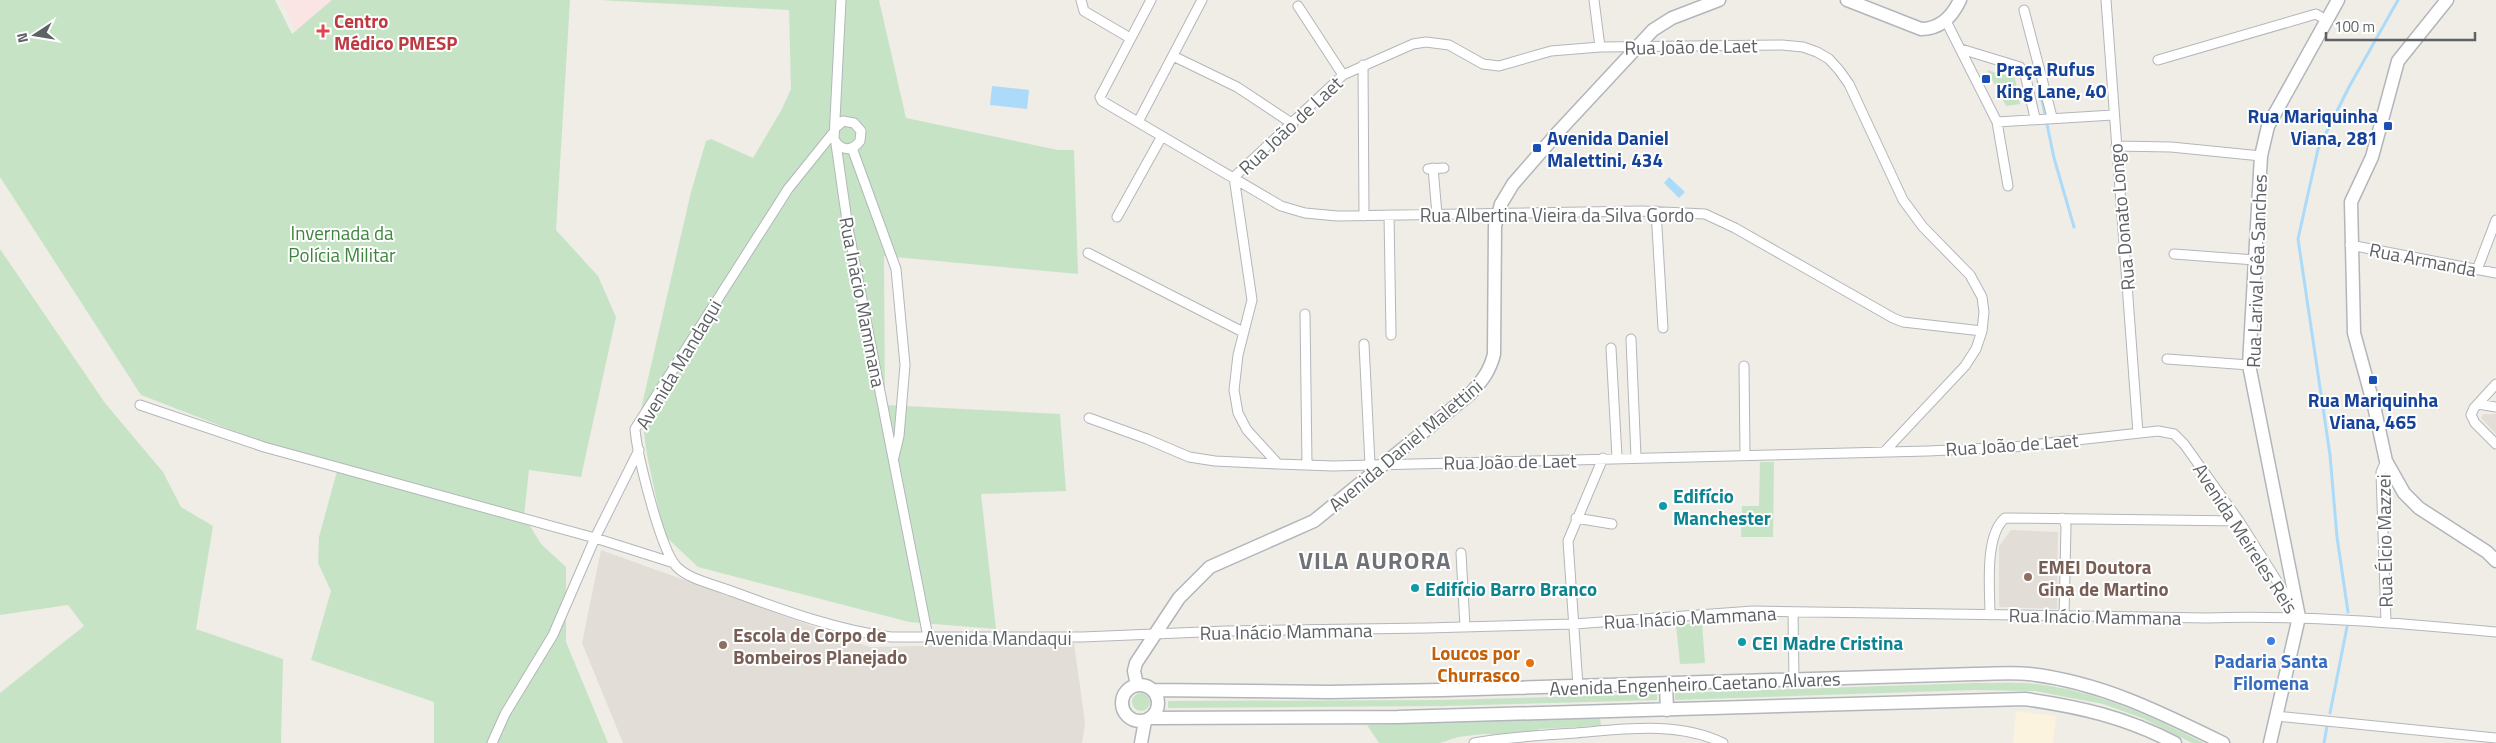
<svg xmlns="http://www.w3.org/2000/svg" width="2496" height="743" font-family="'Titillium Web',sans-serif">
<rect width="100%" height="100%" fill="#efede6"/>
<!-- commercial -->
<path fill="#fcf3df" d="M2016,711L2056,716L2053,743H2013Z"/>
<!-- education -->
<path fill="#e2ded7" d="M2483,414H2496V434L2481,418Z
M2011,530L2058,532L2057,609L1999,607V546Z
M601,550L870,647L1074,643L1085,723L1082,743H623L582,643Z"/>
<!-- medical -->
<path fill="#fae5e4" d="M282,0H393L308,61Z"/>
<!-- green -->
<path fill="#c6e4c5" d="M0,0H275L292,34L332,0H570L556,230L598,276L616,317L581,477L529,470L524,516L541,544L566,567V642L608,743H434V702L311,660L331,591L318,563L319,537L337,471L141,395L0,177Z
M599,0H879L906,118L1058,150H1074L1078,274L884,256L885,405L1060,414L1066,491L981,494L996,629L909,622L698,567L664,535L647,455L641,409L691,192L706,141L711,139L753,158L782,109L791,89L789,10Z
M1987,70L2015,78L2020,104L2006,106Z
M0,249L105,403L163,472L181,507L213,526L196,629L283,659L281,743H0V693L84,626L68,605L0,615Z
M1760,462H1774L1773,537H1741L1742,506H1759Z
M1702,623L1705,663L1680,664L1676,625Z
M1975,683C1995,683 2017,682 2036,684C2097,691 2151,716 2204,743H2192L2142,718L2103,704L2035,691L1976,690L1675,700V693Z
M1132 702a9 9 0 1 1 18 0a9 9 0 1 1-18 0Z
M1657,694V700L1443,706L1168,708V701L1443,700Z
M1530,713L1542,719L1600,718L1601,726L1539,729L1531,736L1483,734L1458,737L1440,743H1379L1367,725L1429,723Z"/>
<!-- water -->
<path fill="#acdbf9" d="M992,86L1029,90L1027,109L990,105Z
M1669,177L1685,192L1679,198L1664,183Z"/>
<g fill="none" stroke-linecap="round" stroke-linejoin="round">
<!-- stream -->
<path stroke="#acdbf9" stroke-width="3" d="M2038,81L2054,158L2074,227
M2348,612L2337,537L2330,455L2298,239L2318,149L2349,87L2398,0
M2330,713L2347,627
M2324,743L2327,726"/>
<!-- street casing -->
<g stroke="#b3b6ba" stroke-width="11">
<path id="street" d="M1081,0L1084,11L1130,38
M1151,0L1100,97L1102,101L1281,206L1305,213L1337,216L1642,211L1705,214L1735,228L1893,318L1903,322L1982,331
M1594,0L1600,47
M2106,0L2138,433
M1298,6L1343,75
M2024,10L2052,117
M1946,21L1997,122L2008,186
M1961,49L2020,67L2025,74L2035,118
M1173,56L1237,87L1293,124
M2158,60L2316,14L2326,20
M1363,65L1364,216
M1138,122L1202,0
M1997,122L2113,115
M835,128L843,121L854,123L861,131L860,141C852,152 840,151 834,139L841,0
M833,133L788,189L635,429C637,454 660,548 676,566C689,580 714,584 731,591C783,610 836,630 891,637H1082L1226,631L1427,628L1574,624L1753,611L2208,618C2304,615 2400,623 2496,632
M836,144L848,228L928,637
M2116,146L2171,147L2261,156
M852,148L896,269L905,365L899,436L894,457
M1433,168L1437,214
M1428,169L1444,168
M1234,177L1252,300L1238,355L1234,390L1238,413L1247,430L1278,464L1333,466L1928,451L2013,447L2158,431L2174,434L2184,444L2239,521L2294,608
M1234,177L1343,75L1413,44L1426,42L1449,45L1483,64L1499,66L1551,51L1600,47L1782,45L1803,47L1817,52L1829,59L1839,70L1849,84L1903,200L1923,227L1970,275L1982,297L1984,312L1982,331L1976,349L1965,366L1886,450
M1656,211L1663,328
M1389,215L1391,335
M1117,217L1162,136
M2350,245L2496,273
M1088,253L1243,332
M2174,254L2255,260
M2477,270L2496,220
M1305,314L1307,465
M1631,339L1636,457
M1364,344L1370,464
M1611,348L1617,457
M2167,359L2249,365
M1744,366L1745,454
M2496,384L2474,408L2471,415L2475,423L2496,444
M2478,404L2496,407
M140,405L264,447L595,538L674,563
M1089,418L1147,439L1189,457L1215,461L1278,464
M1576,518L1612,524
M2062,518L2064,520L2066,526L2064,616
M1461,553L1465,627
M1793,612L1794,681
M1990,615C1990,589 1984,536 2005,518L2239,521
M2386,622L2381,472L2386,461
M1578,686L1568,541L1603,458
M2276,716L2496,738
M492,743L505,714L553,635L595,538L639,450
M1474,743C1508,737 1542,735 1576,733C1624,729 1678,721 1723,743"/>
</g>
<!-- secondary casing -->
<g stroke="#b2b6ba" stroke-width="15">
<path id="secondary" d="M1847,0L1921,29C1940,29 1952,17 1960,0
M2447,0L2398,61L2372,157L2351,202L2354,333L2374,406L2386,461L2404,493L2419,508L2487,552L2496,561
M1666,684L1667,710
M1122 703a18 18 0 1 1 36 0a18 18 0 1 1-36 0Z
M1137,685L1134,671L1136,663L1179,598L1210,567L1314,521L1470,394C1482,381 1490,371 1494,354L1495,226L1501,204L1513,184L1560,130L1653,30L1672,18L1719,0
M1153,690L1329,692L1442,690L1975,674C1993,674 2012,672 2029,674C2100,682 2160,712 2223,743
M1152,718L1398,717L2025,699C2080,707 2125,717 2175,743
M1141,743L1145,721
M2270,743L2299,617L2249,365L2261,156L2268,126L2338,0"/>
</g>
<!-- street -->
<use href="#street" stroke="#fff" stroke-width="9"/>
<!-- secondary -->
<use href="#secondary" stroke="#fff" stroke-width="12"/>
</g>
<!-- markers -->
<path fill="#e0444e" stroke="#fff" stroke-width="2" d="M320.5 23.5h5v5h5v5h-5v5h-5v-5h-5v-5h5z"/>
<g fill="#1a4fb4" stroke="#fff" stroke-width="2">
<rect x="1981" y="74" width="10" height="10" rx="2.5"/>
<rect x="2383" y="121" width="10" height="10" rx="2.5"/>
<rect x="1532" y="143" width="10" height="10" rx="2.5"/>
<rect x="2368" y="375" width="10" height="10" rx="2.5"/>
</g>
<g fill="#0f9aa8" stroke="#fff" stroke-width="2">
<circle cx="1663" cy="506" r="5"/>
<circle cx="1415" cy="588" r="5"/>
<circle cx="1742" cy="642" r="5"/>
</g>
<g fill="#8d6e63" stroke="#fff" stroke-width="2">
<circle cx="2028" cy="577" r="5"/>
<circle cx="723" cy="645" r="5"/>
</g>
<circle fill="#3f7fe0" stroke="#fff" stroke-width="2" cx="2271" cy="641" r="5"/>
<circle fill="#e8710a" stroke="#fff" stroke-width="2" cx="1530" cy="663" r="5"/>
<g text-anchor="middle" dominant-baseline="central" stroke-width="4" stroke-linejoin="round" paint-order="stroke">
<!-- health labels -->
<g font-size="19" font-weight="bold" fill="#be3a42" stroke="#fff" text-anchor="start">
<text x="334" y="20">Centro<tspan x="334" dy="22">Médico PMESP</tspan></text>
</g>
<!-- street labels -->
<g font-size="19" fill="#5e6265" stroke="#fff">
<text transform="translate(1691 46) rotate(-1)">Rua João de Laet</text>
<text transform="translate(1290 125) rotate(-43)">Rua João de Laet</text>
<text x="1557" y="214">Rua Albertina Vieira da Silva Gordo</text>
<text transform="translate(2121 217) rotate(-95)">Rua Donato Longo</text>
<text transform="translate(2423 259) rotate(11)">Rua Armanda</text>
<text transform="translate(2256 271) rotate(-88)">Rua Larival Gêa Sanches</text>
<text transform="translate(863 302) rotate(79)">Rua Inácio Mammana</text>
<text transform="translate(678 364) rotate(-59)">Avenida Mandaqui</text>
<text transform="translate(2012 444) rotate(-4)">Rua João de Laet</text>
<text transform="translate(1405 445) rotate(-40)">Avenida Daniel Malettini</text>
<text transform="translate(1510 461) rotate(-1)">Rua João de Laet</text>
<text transform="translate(2246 538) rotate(57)">Avenida Meireles Reis</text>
<text transform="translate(2384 541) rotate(-91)">Rua Élcio Mazzei</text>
<text transform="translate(2095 616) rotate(1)">Rua Inácio Mammana</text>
<text transform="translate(1690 617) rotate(-3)">Rua Inácio Mammana</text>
<text transform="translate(1286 631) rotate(-1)">Rua Inácio Mammana</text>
<text x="998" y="637">Avenida Mandaqui</text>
<text transform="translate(1695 683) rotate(-2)">Avenida Engenheiro Caetano Alvares</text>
</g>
<!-- transit labels -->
<g font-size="19" font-weight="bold" fill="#164399" stroke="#fff" text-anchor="start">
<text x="1996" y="68">Praça Rufus<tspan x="1996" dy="22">King Lane, 40</tspan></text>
<text x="2378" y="115" text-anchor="end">Rua Mariquinha<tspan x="2378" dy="22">Viana, 281</tspan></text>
<text x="1547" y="137">Avenida Daniel<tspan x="1547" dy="22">Malettini, 434</tspan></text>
<text x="2373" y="399" text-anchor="middle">Rua Mariquinha<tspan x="2373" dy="22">Viana, 465</tspan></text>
</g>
<!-- park labels -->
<g font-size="19" fill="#3d853d" stroke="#fff">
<text x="342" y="232">Invernada da<tspan x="342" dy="22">Polícia Militar</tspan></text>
</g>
<!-- culture labels -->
<g font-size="19" font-weight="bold" fill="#0d838f" stroke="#fff" text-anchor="start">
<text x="1673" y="495">Edifício<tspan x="1673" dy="22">Manchester</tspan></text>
<text x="1425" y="588">Edifício Barro Branco</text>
<text x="1752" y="642">CEI Madre Cristina</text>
</g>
<!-- education labels -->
<g font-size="19" font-weight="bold" fill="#785e54" stroke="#fff" text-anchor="start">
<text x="2038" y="566">EMEI Doutora<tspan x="2038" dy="22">Gina de Martino</tspan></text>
<text x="733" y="634">Escola de Corpo de<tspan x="733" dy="22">Bombeiros Planejado</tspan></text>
</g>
<!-- food labels -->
<g font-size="19" font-weight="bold" fill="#c56008" stroke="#fff" text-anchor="end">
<text x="1520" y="652">Loucos por<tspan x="1520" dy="22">Churrasco</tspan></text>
</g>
<!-- shop labels -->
<g font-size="19" font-weight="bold" fill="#366cbe" stroke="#fff">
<text x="2271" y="660">Padaria Santa<tspan x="2271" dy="22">Filomena</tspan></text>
</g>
<!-- district labels -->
<g font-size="24" font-weight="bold" letter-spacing="1" fill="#6f7377" stroke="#fff">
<text x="1375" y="560">VILA AURORA</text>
</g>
</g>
<!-- north arrow -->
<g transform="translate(35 35) rotate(258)" stroke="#ffffff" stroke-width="4" paint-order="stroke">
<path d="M0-4L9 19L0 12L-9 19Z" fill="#5e6265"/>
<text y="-8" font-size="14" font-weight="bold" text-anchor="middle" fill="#5e6265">N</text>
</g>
<!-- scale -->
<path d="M2326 32v8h149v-8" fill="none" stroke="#5e6265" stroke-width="2.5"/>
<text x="2334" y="32" font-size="15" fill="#5e6265" stroke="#ffffff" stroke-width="4" paint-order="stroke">100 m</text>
</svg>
